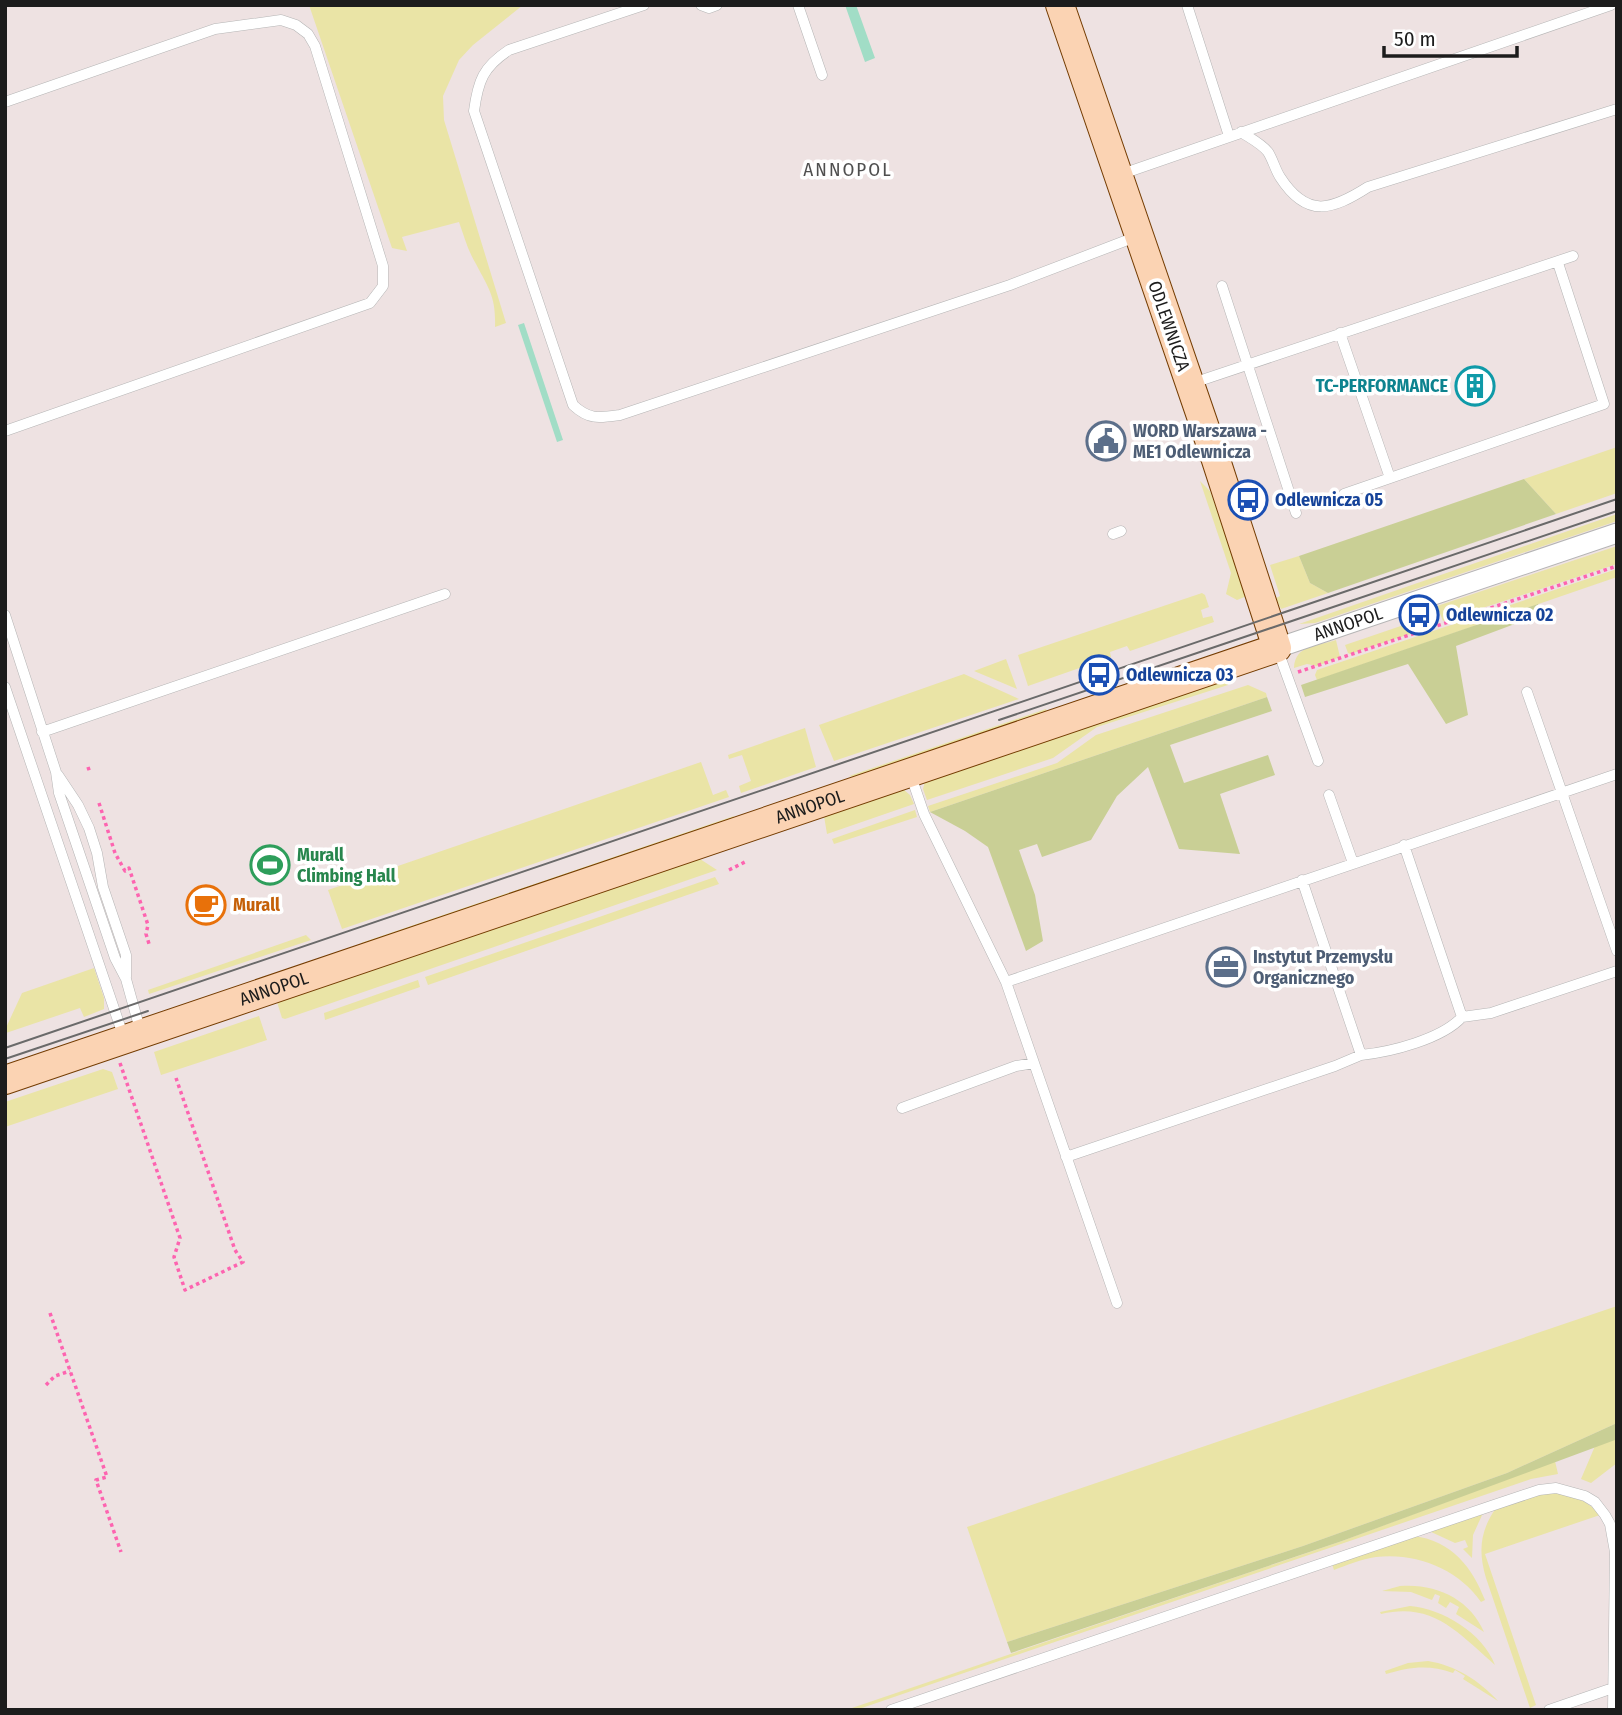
<svg xmlns="http://www.w3.org/2000/svg" width="1622" height="1715" font-family="'Fira Sans Condensed',sans-serif">
<rect width="100%" height="100%" fill="#eee2e2"/>
<!-- grass -->
<path fill="#eae4a6" d="M309,5H523L473,45L459,60L443,96L444,120L506,323L495,327C496,297 489,289 476,264C468,251 464,236 459,222L402,237L407,251L392,248Z
M1617,447V493L1556,514L1524,479Z
M1200,481L1210,491L1247,596L1237,600L1226,594L1231,573Z
M1617,514V521L1315,623L1299,624Z
M1617,546V564L1443,621L1437,606Z
M1299,556L1310,583L1328,593L1281,609L1276,598L1280,596L1270,565Z
M1617,569V577L1317,680L1315,675L1317,670Z
M1202,593L1205,595L1209,607L1201,610L1203,618L1212,616L1214,622L1130,651L1127,646L1110,652L1111,657L1028,686L1018,655Z
M1433,615L1436,624L1434,626L1350,654L1348,653L1345,645Z
M1336,640L1340,657L1317,666L1307,664L1294,668C1295,644 1319,646 1336,640Z
M1006,659L1017,689L974,671Z
M964,674L1019,699L834,761L819,725Z
M1231,676L1228,685L1097,727L1053,758L927,800L923,789L925,781Z
M1248,685L1266,693L1267,697L930,812L928,806L1057,763L1096,735Z
M1046,709L1048,717L855,777L849,776Z
M805,728L816,767L741,793L739,786L751,781L742,755L729,759L728,755Z
M701,762L713,795L726,790L729,797L342,929L328,890Z
M903,789L910,795L914,804L827,834L824,816Z
M915,810L917,817L834,844L832,839Z
M734,816L733,818L370,945L361,943Z
M691,858L700,859L717,870L285,1019L282,1018L277,1002Z
M715,877L719,884L428,985L425,977Z
M306,935L311,940L149,994L148,990Z
M94,968L104,998V1009L84,1017L80,1008L6,1033L5,1030L22,993Z
M418,980L420,987L325,1020L324,1013Z
M259,1016L267,1040L161,1075L154,1052Z
M103,1069L112,1072L118,1089L5,1127V1102Z
M1617,1306V1423L1507,1473L1303,1546L1007,1642L967,1527Z
M1615,1439L1617,1463L1591,1483L1581,1479L1595,1446Z
M1555,1461L1558,1474L1531,1479L856,1710H846L1342,1541Z
M1551,1492C1572,1494 1586,1499 1600,1515L1485,1554L1536,1705L1530,1708L1486,1578C1478,1551 1480,1531 1496,1508Z
M1483,1513L1473,1535L1472,1558L1463,1549L1468,1547L1465,1540L1455,1543L1429,1531Z
M1414,1536C1452,1541 1472,1567 1485,1600L1481,1602C1459,1569 1415,1552 1376,1557C1361,1559 1347,1565 1334,1570L1332,1564Z
M1400,1586C1436,1583 1470,1599 1484,1632L1456,1614L1459,1607L1450,1602L1446,1608L1438,1603L1440,1596L1435,1594L1432,1600L1411,1592L1382,1591Z
M1410,1606C1443,1609 1483,1633 1495,1665C1458,1633 1434,1602 1381,1614L1380,1612Z
M1428,1661C1455,1665 1480,1681 1498,1701L1463,1679L1465,1676L1455,1670L1453,1673C1429,1664 1409,1667 1386,1674L1385,1671L1408,1663Z"/>
<!-- forest -->
<path fill="#c9cf95" d="M1524,479L1556,514L1328,593L1310,583L1299,556Z
M1538,604L1541,614L1456,646L1468,715L1446,724L1408,664L1305,697L1301,685Z
M1267,697L1272,711L1170,745L1184,783L1268,755L1275,775L1220,794L1240,854L1179,849L1148,767L1117,796L1091,840L1042,857L1037,844L1019,850L1035,895L1043,941L1026,951L988,847L965,831L930,812Z
M1617,1423V1447L1615,1440L1342,1541L1011,1653L1007,1642L1303,1546L1507,1473Z"/>
<!-- water -->
<path fill="#a1ddc6" d="M845,5H856L875,58L865,62Z
M524,323L563,440L557,442L518,325Z"/>
<g fill="none" stroke-linecap="round" stroke-linejoin="round">
<!-- lane casing -->
<g stroke="#b5b5b5" stroke-width="11">
<path id="lane" d="M644,5L509,50C483,67 478,81 474,111L573,405C589,420 599,418 620,415L1010,285L1138,236
M701,5L709,8L717,5
M798,5L822,75
M1187,5L1229,136
M5,102L215,29L281,20L296,25L308,34L315,46L383,266V286L370,303L5,431
M1241,132C1250,138 1262,144 1268,152C1273,160 1275,169 1280,177C1307,219 1332,210 1368,187L1617,109
M1122,174L1611,5
M1222,286L1296,513
M1340,333L1390,478
M1193,383L1573,256
M1344,494L1604,404L1558,263
M1113,534L1121,531
M5,615L56,772L59,793L115,958L126,979L141,1033
M1277,648L1318,761
M5,687L124,1038
M1527,692L1617,951
M42,732L445,594
M58,775L78,805L89,828L97,853L103,887L126,955V977
M911,776L924,814L1006,982L1117,1303
M1329,795L1353,863
M1302,880L1361,1055C1391,1052 1442,1039 1462,1017L1404,845
M1006,982L1617,774
M1462,1017L1491,1013L1617,971
M902,1108L1016,1066L1034,1063
M1066,1157L1335,1066L1361,1055
M891,1710L1494,1505L1539,1490L1556,1488L1585,1496L1595,1502L1605,1515L1610,1524L1615,1552L1613,1710
M1549,1710L1613,1688"/>
</g>
<!-- street casing -->
<g stroke="#b5b5b5" stroke-width="21">
<g id="street">
<path id="s1" d="M1277,648L1617,533"/>
</g>
</g>
<!-- secondary casing -->
<g stroke="#743c02" stroke-width="30">
<g id="secondary">
<path id="s2" d="M5,1080L1277,648L1215,457L1060,5"/>
</g>
</g>
<!-- path -->
<path stroke="#fd64b0" stroke-width="3.5" stroke-dasharray="3.5 3.5" stroke-linecap="butt" d="M1298,672L1617,566
M88,767L90,773
M99,803L115,853L125,871L129,868L148,925L146,934L150,947
M729,870L745,862
M120,1063L180,1238L174,1257L185,1290L243,1262L235,1250L176,1078
M50,1313L107,1477L96,1480L121,1552
M46,1385L55,1376L70,1371"/>
<!-- lane -->
<use href="#lane" stroke="#fff" stroke-width="10"/>
<!-- street -->
<use href="#street" stroke="#fff" stroke-width="19"/>
<!-- secondary -->
<use href="#secondary" stroke="#fbd3b3" stroke-width="28"/>
<!-- tram -->
<path stroke="#6a6a6a" stroke-width="2" d="M999,720L1617,511
M5,1048L1617,499
M5,1059L148,1011"/>
</g>
<!-- icons -->
<defs>
<g id="building-ring" transform="scale(2.0125)"><circle r="9.5" fill="#fff" stroke="#0f9aa8" stroke-width="1.5"/><path d="M-4-6H4V6H1V3H-1V6H-4ZM-2.5-4.3h1.7v1.8h-1.7ZM.8-4.3h1.7v1.8H.8ZM-2.5-1h1.7V.8h-1.7ZM.8-1h1.7V.8H.8Z" fill="#0f9aa8"/></g>
<g id="civic-ring" transform="scale(2.0125)"><circle r="9.5" fill="#fff" stroke="#5c6f8a" stroke-width="1.5"/><path d="M-.6-6.5H3V-4.5H.6V-3L4-1V1h2V6H-6V1h2V-1L-.6-3ZM-1.2 2.5V6h2.4V2.5Z" fill="#5c6f8a"/></g>
<g id="bus-ring" transform="scale(2.0125)"><circle r="9.5" fill="#fff" stroke="#1a4fb4" stroke-width="1.5"/><path d="M-5-6H5V4H4V6H2V4H-2V6H-4V4H-5ZM-3.5-4V0h7V-4ZM-3.5 1.2v1.5H-2V1.2ZM2 1.2v1.5H3.5V1.2Z" fill="#1a4fb4"/></g>
<g id="stadium-ring" transform="scale(2.0125)"><circle r="9.5" fill="#fff" stroke="#2e9e5b" stroke-width="1.5"/><path d="M0-5a6.5 5 0 1 0 0 10a6.5 5 0 1 0 0-10ZM-3.5-1.8h7v3.6h-7Z" fill="#2e9e5b"/></g>
<g id="cafe-ring" transform="scale(2.0125)"><circle r="9.5" fill="#fff" stroke="#e8710a" stroke-width="1.5"/><path d="M-5.5-4.5H6V0H3Q3 3.5 0 3.5H-2.5Q-5.5 3.5-5.5 0ZM3-3.2v2h1.7v-2ZM-6 4.5H4V6H-6Z" fill="#e8710a"/></g>
<g id="office-ring" transform="scale(2.0125)"><circle r="9.5" fill="#fff" stroke="#5c6f8a" stroke-width="1.5"/><path d="M-6-3h4V-5.5h4V-3h4V5H-6ZM-1-4.5V-3h2v-1.5ZM-6 0V1H6V0Z" fill="#5c6f8a"/></g>
</defs>
<g fill-rule="evenodd">
<use href="#building-ring" x="1475" y="386"/>
<use href="#civic-ring" x="1106" y="441"/>
<use href="#bus-ring" x="1248" y="500"/>
<use href="#bus-ring" x="1419" y="615"/>
<use href="#bus-ring" x="1099" y="675"/>
<use href="#stadium-ring" x="270" y="865"/>
<use href="#cafe-ring" x="206" y="905"/>
<use href="#office-ring" x="1226" y="967"/>
</g>
<g text-anchor="middle" dominant-baseline="central" stroke-width="7" stroke-linejoin="round" paint-order="stroke">
<!-- street labels -->
<g font-size="18" fill="#1c1c1c" stroke="#fff">
<text transform="translate(1169 326) rotate(71)">ODLEWNICZA</text>
<text stroke="none"><textPath href="#s1" startOffset="75">ANNOPOL</textPath></text>
<text stroke="none"><textPath href="#s2" startOffset="850">ANNOPOL</textPath></text>
<text stroke="none"><textPath href="#s2" startOffset="284">ANNOPOL</textPath></text>
</g>
<!-- culture labels -->
<g font-size="18" font-weight="bold" fill="#0d838f" stroke="#fff" text-anchor="end">
<text x="1448" y="386">TC-PERFORMANCE</text>
</g>
<!-- service labels -->
<g font-size="18" font-weight="bold" fill="#4e5e75" stroke="#fff" text-anchor="start">
<text x="1133" y="431">WORD Warszawa -<tspan x="1133" dy="21">ME1 Odlewnicza</tspan></text>
<text x="1253" y="957">Instytut Przemysłu<tspan x="1253" dy="21">Organicznego</tspan></text>
</g>
<!-- transit labels -->
<g font-size="18" font-weight="bold" fill="#164399" stroke="#fff" text-anchor="start">
<text x="1275" y="500">Odlewnicza 05</text>
<text x="1446" y="615">Odlewnicza 02</text>
<text x="1126" y="675">Odlewnicza 03</text>
</g>
<!-- leisure labels -->
<g font-size="18" font-weight="bold" fill="#27864d" stroke="#fff" text-anchor="start">
<text x="297" y="855">Murall<tspan x="297" dy="21">Climbing Hall</tspan></text>
</g>
<!-- food labels -->
<g font-size="18" font-weight="bold" fill="#c56008" stroke="#fff" text-anchor="start">
<text x="233" y="905">Murall</text>
</g>
<!-- neighbourhood labels -->
<g font-size="19" letter-spacing="2" fill="#4f4f4f" stroke="#fff">
<text x="848" y="169">ANNOPOL</text>
</g>
</g>
<!-- border -->
<rect width="1622" height="1715" fill="none" stroke="#1c1c1c" stroke-width="14"/>
<!-- scale -->
<path d="M1384 46v10h133v-10" fill="none" stroke="#1c1c1c" stroke-width="3.5"/>
<text x="1394" y="46" font-size="21" fill="#1c1c1c" stroke="#ffffff" stroke-width="5" paint-order="stroke">50 m</text>
</svg>
